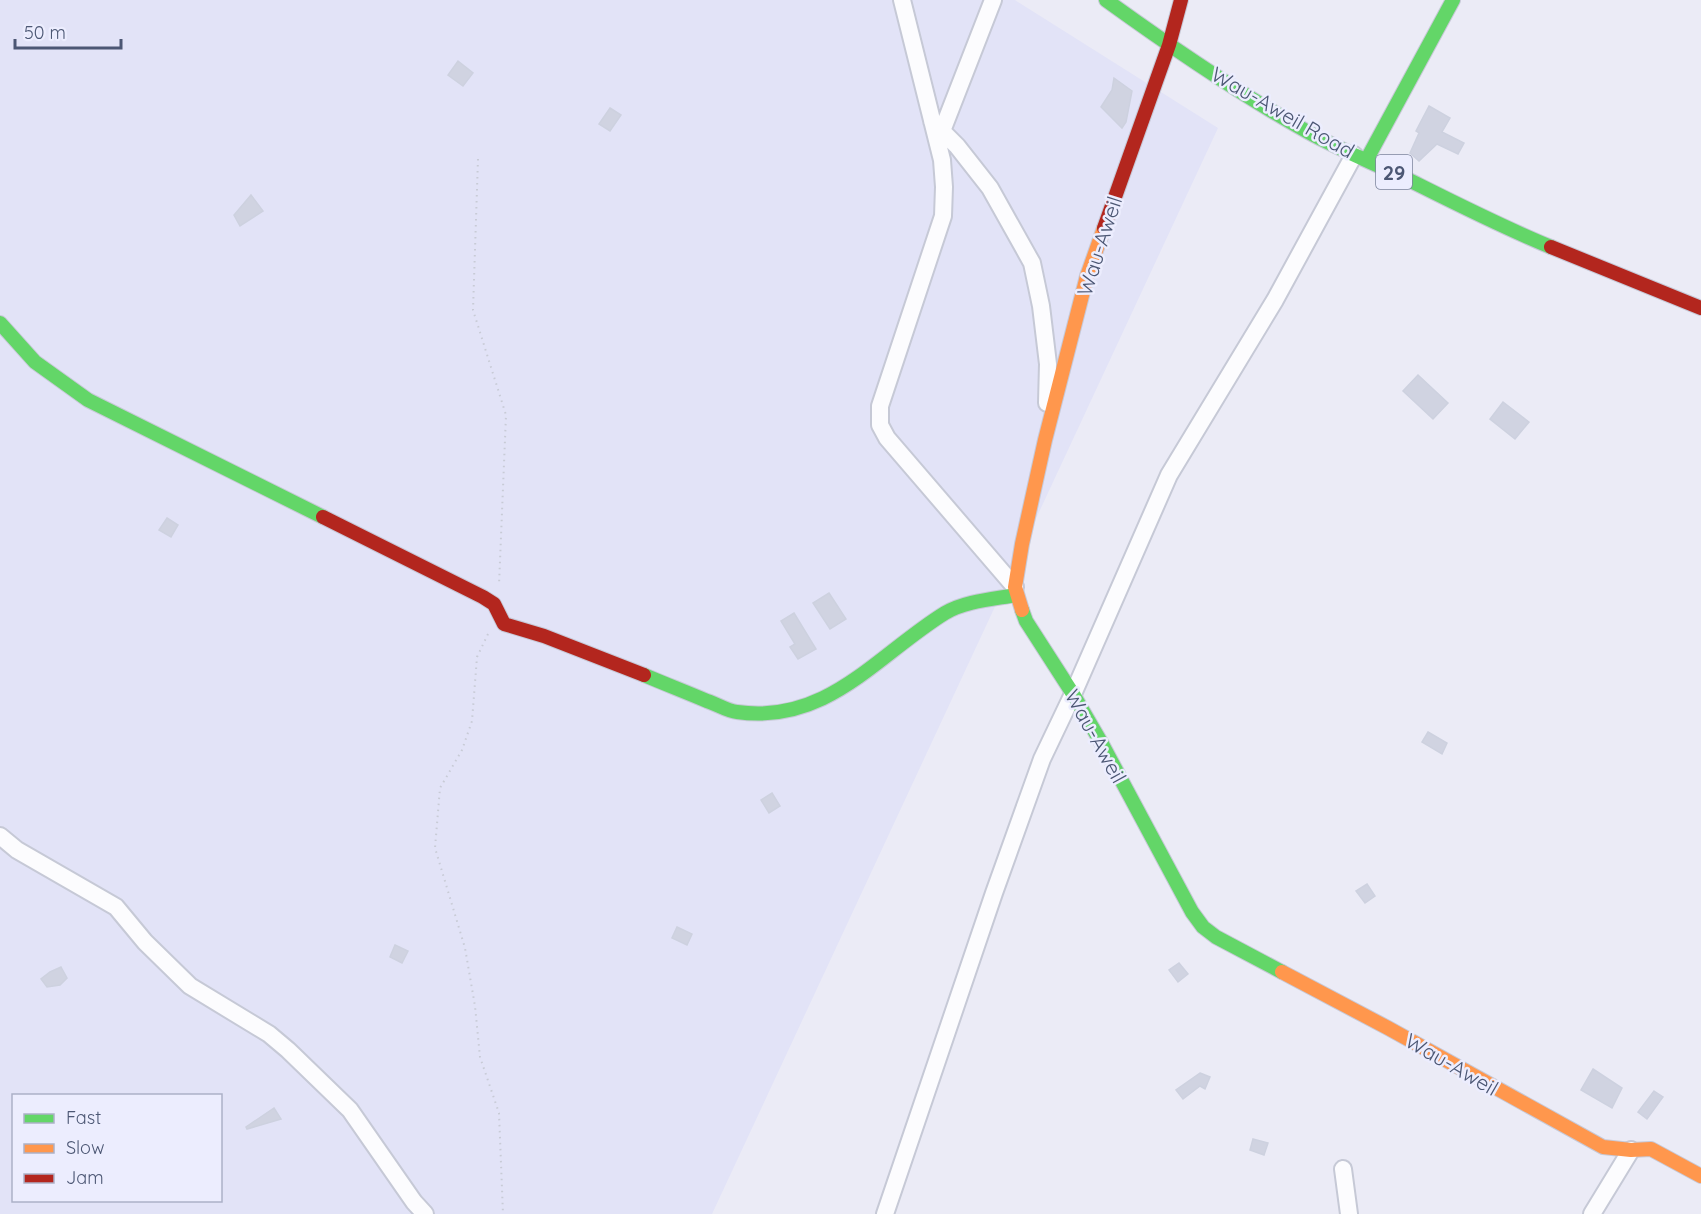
<svg xmlns="http://www.w3.org/2000/svg" width="1701" height="1214" font-family="Quicksand,sans-serif">
<rect width="100%" height="100%" fill="#ebebf6"/>
<!-- residential -->
<path fill="#e2e3f7" fill-rule="evenodd" d="M0,0H1015L1218,128L712,1214H0ZM14,1096H220V1200H14Z"/>
<!-- building -->
<path fill="#d0d3e1" stroke="#cdd1df" stroke-width="1.5" d="M458,61L473,73L463,86L448,75Z
M1114,78L1132,91L1126,122L1122,128L1101,107L1112,90Z
M1429,106L1450,118L1442,132L1464,143L1458,154L1437,144L1419,161L1410,153L1419,133L1416,131Z
M610,108L621,115L610,131L599,124Z
M251,195L263,211L240,226L234,215Z
M1418,375L1448,403L1433,419L1403,391Z
M1503,402L1529,422L1515,439L1490,419Z
M167,518L178,525L171,537L159,530Z
M829,593L846,619L830,629L813,603Z
M794,613L816,649L798,659L790,647L795,644L781,621Z
M1428,732L1447,743L1442,754L1422,742Z
M772,793L780,806L769,813L761,800Z
M1367,884L1375,896L1365,903L1356,891Z
M677,927L692,934L687,945L672,938Z
M395,945L408,951L402,963L390,957Z
M1179,963L1188,974L1178,982L1169,970Z
M61,967L67,978L60,985L47,987L41,979L50,972Z
M1593,1069L1622,1088L1612,1108L1581,1090Z
M1200,1073L1210,1077L1205,1089L1200,1086L1183,1099L1176,1090Z
M1654,1091L1663,1097L1647,1119L1638,1112Z
M274,1108L281,1119L247,1129L246,1127Z
M1253,1139L1268,1143L1264,1155L1250,1150Z"/>
<g fill="none" stroke-linecap="round" stroke-linejoin="round">
<!-- street casing -->
<g stroke="#c6c9d6" stroke-width="20">
<path id="street" d="M902,0L942,160L944,187L943,216L880,406V425L887,438L1015,587
M932,121L957,146L990,188L1032,263L1041,306L1048,364L1047,403
M942,131L993,0
M0,836L17,850L116,907L145,942L190,986L269,1034L288,1050L350,1110L414,1202L425,1214
M1343,1169L1349,1214
M885,1214L994,893L1042,759L1073,694L1169,475L1275,300L1354,155
M1592,1214L1631,1150"/>
</g>
<!-- fast casing -->
<g stroke="#c7c9d7" stroke-width="16">
<path id="fast" d="M1106,0C1171,47 1238,93 1308,132C1340,150 1374,163 1407,179C1455,203 1502,227 1551,247
M1367,159L1453,0
M0,323L35,362L88,400L323,517
M1022,610L1026,621L1073,694L1102,744L1192,912L1203,927L1216,937L1282,972
M644,675C665,684 686,692 707,701C717,704 727,711 737,712C827,725 877,655 945,613C965,601 994,599 1016,595"/>
</g>
<!-- slow casing -->
<g stroke="#c7c9d7" stroke-width="16">
<path id="slow" d="M1022,610L1015,587L1022,544L1045,440L1087,276L1104,228
M1282,972L1388,1028L1603,1147L1631,1150L1651,1149L1701,1176"/>
</g>
<!-- jam casing -->
<g stroke="#c7c9d7" stroke-width="16">
<path id="jam" d="M1104,228L1169,45L1181,0
M1551,247L1701,308
M323,517L483,597L494,604L504,624L544,636L644,675"/>
</g>
<!-- path -->
<path stroke="#c8cbd6" stroke-width="2" stroke-dasharray="1.5 4.5" stroke-linecap="butt" d="M478,159L473,310L506,415L499,585
M488,634L477,657L472,721L462,750L440,788L435,848L465,948L475,1006L480,1057L499,1113L503,1214"/>
<!-- street -->
<use href="#street" stroke="#fcfcfe" stroke-width="16"/>
<!-- fast -->
<use href="#fast" stroke="#63d668" stroke-width="14"/>
<!-- slow -->
<use href="#slow" stroke="#ff974d" stroke-width="14"/>
<!-- jam -->
<use href="#jam" stroke="#b3261e" stroke-width="14"/>
</g>
<g text-anchor="middle" dominant-baseline="central" stroke-width="5" stroke-linejoin="round" paint-order="stroke">
<!-- shield labels -->
<rect fill="#ecedfe" stroke="#7c849d" stroke-width="1.5" x="1376" y="155" width="36" height="34" rx="4.5"/>
<g font-size="20" font-weight="bold" fill="#4c5774">
<text x="1394" y="172">29</text>
</g>
<!-- street labels -->
<g font-size="21" fill="#4c5774" stroke="#ecedfe">
<text transform="translate(1283 112) rotate(30)">Wau-Aweil Road</text>
<text transform="translate(1099 246) rotate(-72)">Wau-Aweil</text>
<text transform="translate(1096 736) rotate(61)">Wau-Aweil</text>
<text transform="translate(1452 1064) rotate(30)">Wau-Aweil</text>
</g>
</g>
<!-- legend -->
<rect x="12" y="1094" width="210" height="108" fill="#ecedfe" stroke="#acb1c7" stroke-width="1.5"/>
<rect x="24" y="1114" width="30" height="9" fill="#63d668" stroke="#acb1c7" stroke-width="1.5"/>
<text x="66" y="1124" font-size="18" fill="#4c5774">Fast</text>
<rect x="24" y="1144" width="30" height="9" fill="#ff974d" stroke="#acb1c7" stroke-width="1.5"/>
<text x="66" y="1154" font-size="18" fill="#4c5774">Slow</text>
<rect x="24" y="1174" width="30" height="9" fill="#b3261e" stroke="#acb1c7" stroke-width="1.5"/>
<text x="66" y="1184" font-size="18" fill="#4c5774">Jam</text>
<!-- scale -->
<path d="M15 39v9h106v-9" fill="none" stroke="#4c5774" stroke-width="3"/>
<text x="24" y="39" font-size="18" fill="#4c5774" stroke="#ecedfe" stroke-width="4.5" paint-order="stroke">50 m</text>
</svg>
